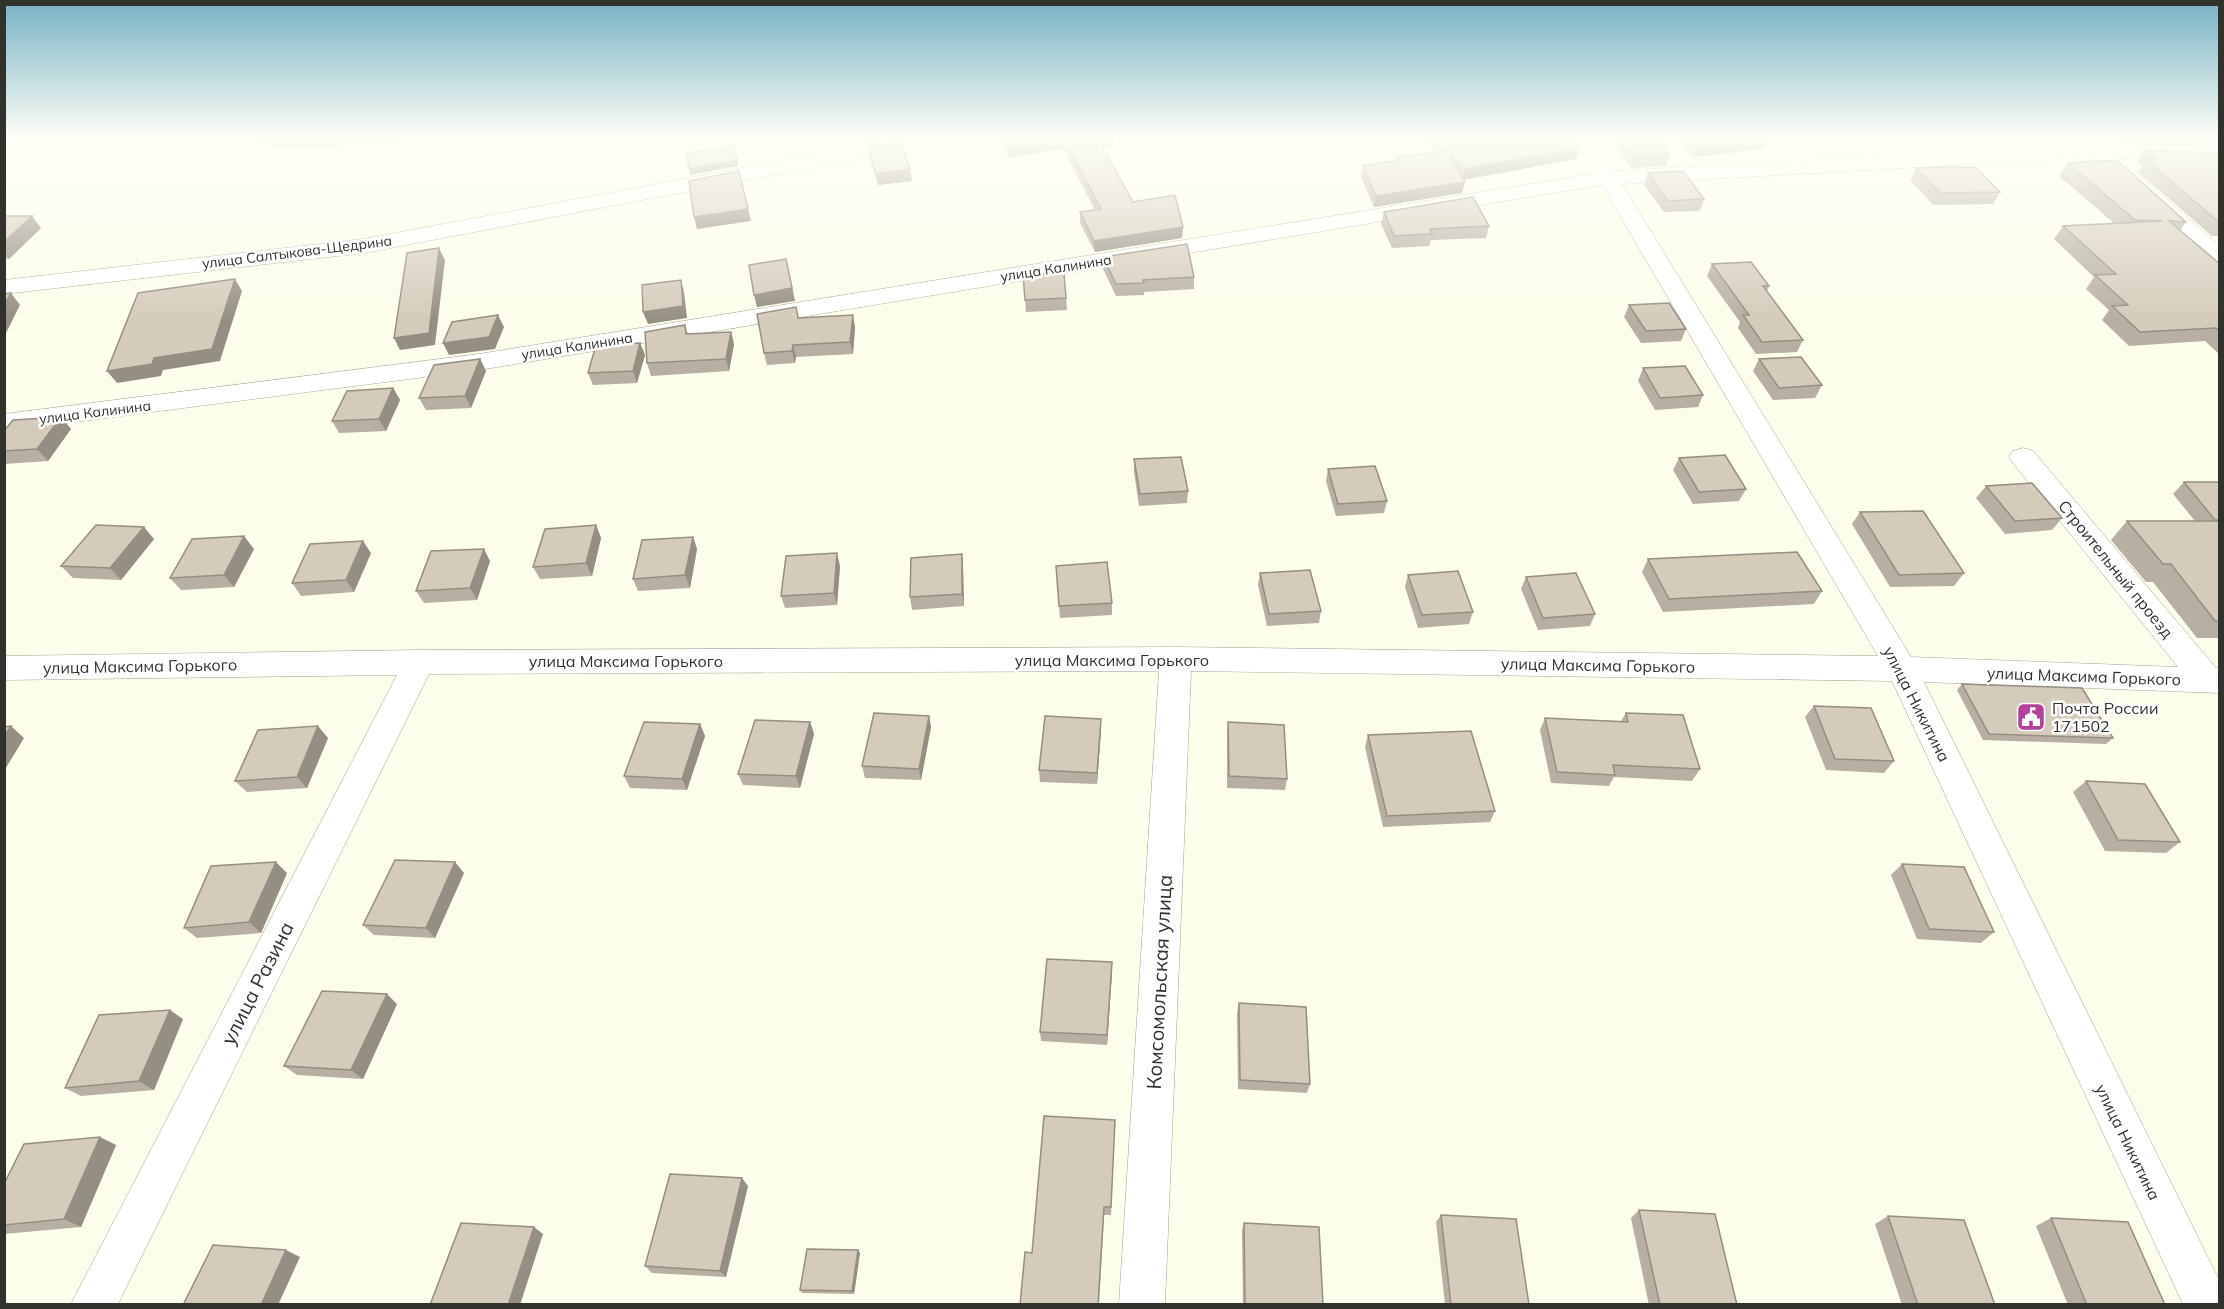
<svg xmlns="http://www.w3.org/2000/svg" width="2224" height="1309" font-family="Mulish,sans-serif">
<rect width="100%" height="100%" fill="#fcfdea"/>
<!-- water -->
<path fill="#6db08e" d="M238,137H459L289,149Z"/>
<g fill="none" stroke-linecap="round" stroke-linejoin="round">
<!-- minor casing -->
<g stroke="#a1a291" stroke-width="1">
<path id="minor" d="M907,137H952L942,143L364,253L4,294V280L364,239Z
M1559,137H1581L1613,171L2096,145L2220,150V162L2096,157L1622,184L1911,657L2178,667L2013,463L2009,457L2013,451L2023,448L2033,451L2216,668H2220V693L1924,682L2220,1282V1304H2183L1892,681L1191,671L1165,1304H1119L1159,671L429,674L118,1304H71L397,675L4,680V656L419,650L1176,647L1878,656L1602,185L479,370L4,431V414L479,354L1593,174Z"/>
</g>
<!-- major casing -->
<g stroke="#a1a291" stroke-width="1">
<path id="major" d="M2072,137H2095L2220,246V266L2212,264Z"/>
</g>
<!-- minor -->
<use href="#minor" fill="#fff" fill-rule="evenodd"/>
<!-- major -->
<use href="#major" fill="#fff" fill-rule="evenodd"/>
</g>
<!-- wall -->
<path fill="#b7afa1" d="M999,137H1114V146L1102,147L1133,202L1183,227L1182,238L1095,252L1080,223V212L1095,210L1063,149L1008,157Z
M1422,137H1570L1579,148L1576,159L1464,180L1462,193L1374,207L1361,177L1363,166L1396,161V157L1436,153Z
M1614,137H1658L1670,154L1666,166L1631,168L1613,142Z
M1674,137H1769L1764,149L1694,157Z
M2115,137H2220V148L2121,144Z
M868,147L912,181L878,185L870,159Z
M2145,150L2220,153V236H2212L2138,172L2142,166L2137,161Z
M2068,163L2186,222L2180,231L2220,264V355L2205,341L2129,346L2102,320L2109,310L2086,289L2094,277L2054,239L2063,226L2115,224L2059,176Z
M1916,168L2000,192L1993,204L1933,205L1910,180Z
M1648,173L1704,199L1700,211L1664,212L1644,185Z
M1384,212L1489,226L1486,238L1431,240L1429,246L1392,248L1381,224Z
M4,216L41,228L9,259H4Z
M1103,257L1194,277V289L1144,292V295L1116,296L1103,269Z
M1712,264L1769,286L1767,291L1803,340L1797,352L1756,354L1738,328L1740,322L1707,276Z
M1023,275L1066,298L1067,310L1026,312Z
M1629,305L1686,329L1681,341L1641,343L1624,317Z
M799,318L855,327L853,354L796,357L795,363L767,365L764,353Z
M685,325L688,334L731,332L734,344L729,371L651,376L647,363Z
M640,343L645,355L637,383L593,385L588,373Z
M480,359L486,371L471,408L426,410L419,398Z
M1759,359L1822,385L1815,398L1773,400L1753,371Z
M1643,368L1703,395L1698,407L1655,410L1638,381Z
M393,388L400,400L386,431L339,433L332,421Z
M61,417L71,429L48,461L4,464V431Z
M1679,458L1746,489L1739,501L1693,504L1673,470Z
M1134,459L1188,491L1187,503L1139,506L1134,472Z
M1328,469L1387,501L1384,513L1336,516L1326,481Z
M2184,482H2220V638H2197L2153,582H2146L2111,540L2127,521H2195L2173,494Z
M1986,486L2062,518L2052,530L2005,534L1976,498Z
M1860,512L1964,573L1954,586L1890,587L1852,524Z
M596,525L601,538L592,576L540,579L533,567Z
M693,537L697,549L690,588L638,591L633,579Z
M154,539L121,580L73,578L61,566Z
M254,549L234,587L181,590L170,578Z
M371,553L354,592L301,596L292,583Z
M962,554L963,567L964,606L912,610L910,597Z
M1648,559L1822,591L1814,604L1663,612L1642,572Z
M490,561L477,600L424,603L416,591Z
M840,566L837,605L785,608L781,596Z
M1056,566L1112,603V615L1060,618Z
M1260,573L1321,611L1319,623L1267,626L1258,585Z
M1408,575L1473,612L1469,624L1418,628L1405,587Z
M1526,577L1595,614L1590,626L1538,630L1521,589Z
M1962,684L2113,738L2106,744L1983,740L1957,690Z
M1814,706L1894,761L1884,773L1826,770L1805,717Z
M1626,713L1700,769L1692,781L1614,777L1609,786L1551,783L1540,730L1545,718L1621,721Z
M929,716L931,727L921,780L865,778L862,766Z
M810,722L814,734L800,788L743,785L738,774Z
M1228,722L1287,779L1285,790L1227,788V734Z
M700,724L705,736L687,790L630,788L624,776Z
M1101,730L1097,784L1040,782L1039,770Z
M1368,735L1495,811L1490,822L1383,827L1365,747Z
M328,738L307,788L247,792L235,781Z
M2086,781L2180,842L2166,853L2105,851L2073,792Z
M1902,864L1994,932L1981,943L1917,939L1891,875Z
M287,873L261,933L197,938L184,928Z
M464,873L435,938L374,935L363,925Z
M1112,972L1107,1045L1041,1041L1040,1032Z
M1239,1003L1310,1084L1307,1093L1238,1089L1237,1013Z
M397,1004L363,1079L297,1075L284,1066Z
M183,1019L154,1090L81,1096L65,1088Z
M1115,1120L1111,1215H1104L1099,1305H1020Z
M116,1145L81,1227L4,1234V1184Z
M748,1186L726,1277L652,1273L645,1266Z
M1639,1210L1737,1305H1649L1631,1218Z
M1441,1215L1529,1305H1445L1436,1222Z
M1888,1216L1995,1305H1902L1875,1224Z
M2051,1218L2165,1305H2068L2036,1226Z
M1244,1223L1323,1305H1243L1242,1230Z
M860,1253L854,1294L802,1293L800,1290Z"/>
<!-- shaded-wall -->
<path fill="#958e83" d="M864,137H892L865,143Z
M1097,137H1114V146L1097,148Z
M1769,137L1764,149L1694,157L1699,145Z
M1063,138V149L1008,157L1007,146Z
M1579,148L1576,159L1462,180L1465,169Z
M737,160L738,166L690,175L689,169Z
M910,169L912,181L878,185L876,174Z
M739,171L751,221L697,229L694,217Z
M1465,182L1462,193L1374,207L1376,196Z
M32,216L41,228L9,259L4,253V242Z
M1183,227L1182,238L1095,252L1094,241Z
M439,248L445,260L435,345L400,350L394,338Z
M789,271L795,301L757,307L754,295Z
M235,279L242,291L220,361L163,370L161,376L117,383L107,371L154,358Z
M681,280L684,292L687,318L648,324L643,312Z
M11,293L20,305L4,337V305Z
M498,315L504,327L495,349L449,355L443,343Z
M853,315L855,327L853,354L850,342Z
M731,332L734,344L729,371L726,359Z
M640,343L645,355L637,383L633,371Z
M793,345L796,357L795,363L792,351Z
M480,359L486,371L471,408L465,396Z
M393,388L400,400L386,431L379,419Z
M61,417L71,429L48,461L37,449Z
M596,525L601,538L592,576L586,563Z
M144,527L154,539L121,580L110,568Z
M244,536L254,549L234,587L224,575Z
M693,537L697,549L690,588L685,575Z
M363,541L371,553L354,592L346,580Z
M484,549L490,561L477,600L470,588Z
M837,553L840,566L837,605L834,593Z
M962,554L963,567L964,606L962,594Z
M929,716L931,727L921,780L919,769Z
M1101,719V730L1097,784V773Z
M810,722L814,734L800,788L796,776Z
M700,724L705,736L687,790L682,779Z
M11,726L24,738L4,771V736Z
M318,726L328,738L307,788L297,777Z
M276,862L287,873L261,933L249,922Z
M455,862L464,873L435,938L426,928Z
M1112,962V972L1107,1045V1035Z
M387,994L397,1004L363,1079L351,1070Z
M170,1010L183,1019L154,1090L139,1081Z
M100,1137L116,1145L81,1227L64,1219Z
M742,1178L748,1186L726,1277L720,1271Z
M534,1227L543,1234L520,1305H508Z
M286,1250L300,1257L278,1305H261Z
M858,1250L860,1253L854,1294L852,1291Z"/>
<!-- building -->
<path fill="#d5cbbb" stroke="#958e83" stroke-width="1.5" d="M1003,137H1097L1133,202L1175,195L1183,227L1094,241L1080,212L1101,209L1063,138L1007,146Z
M1435,137H1570L1579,148L1465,169L1450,154L1465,182L1376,196L1363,166L1399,160L1396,157L1448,151Z
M1622,137H1658L1670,154L1636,156Z
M1690,137H1768L1699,145Z
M900,141L910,169L876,174L868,147Z
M733,146L737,160L689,169L687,153Z
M2145,150L2220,153V223L2146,160H2155Z
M2117,160L2186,222L2169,221L2220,264V331L2216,328L2140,332L2112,306L2128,305L2095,275L2116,274L2063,226L2162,221L2135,220L2068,163Z
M1975,167L2000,192L1940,193L1916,168Z
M739,171L748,209L694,217L689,181Z
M1683,171L1704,199L1668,201L1648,173Z
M1473,197L1489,226L1430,229L1432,234L1394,236L1384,212Z
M4,216H32L4,242Z
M1187,244L1194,277L1143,280L1144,283L1116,284L1103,257Z
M439,248L429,333L394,338L407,253Z
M786,259L792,288L754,295L749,265Z
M1751,262L1769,286H1763L1803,340L1762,342L1743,315H1749L1712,264Z
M1064,273L1066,298L1025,300L1023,275Z
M235,279L212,349L154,358L152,364L107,371L138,293Z
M681,280L683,306L643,312L642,285Z
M11,293L4,305V294Z
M1669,303L1686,329L1646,331L1629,305Z
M796,307L798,318L853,315L850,342L793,345L792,351L764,353L757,314Z
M498,315L489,337L443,343L452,322Z
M685,325L686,334L731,332L726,359L647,363L645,332Z
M640,343L633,371L588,373L596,345Z
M1801,357L1822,385L1779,388L1759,359Z
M480,359L465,396L419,398L434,365Z
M1685,366L1703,395L1660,398L1643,368Z
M393,388L379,419L332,421L347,391Z
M61,417L37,449L4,451V431L13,420Z
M1725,455L1746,489L1699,492L1679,458Z
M1181,457L1188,491L1140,494L1134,459Z
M1375,466L1387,501L1338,504L1328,469Z
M2184,482H2220V520H2215Z
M2032,483L2062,518L2015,521L1986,486Z
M1923,511L1964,573L1899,575L1860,512Z
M2127,521H2220V621H2215L2171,564H2163Z
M96,525L144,527L110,568L61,566Z
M596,525L586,563L533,567L545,529Z
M244,536L224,575L170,578L192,539Z
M693,537L685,575L633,579L642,540Z
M363,541L346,580L292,583L310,544Z
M484,549L470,588L416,591L431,551Z
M1797,552L1822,591L1669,599L1648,559Z
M837,553L834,593L781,596L786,556Z
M962,554V594L910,597L911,558Z
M1107,562L1112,603L1059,606L1056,566Z
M1310,570L1321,611L1269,614L1260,573Z
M1458,571L1473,612L1422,615L1408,575Z
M1576,573L1595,614L1543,618L1526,577Z
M1962,684L2082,688L2113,738L1989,734Z
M1814,706L1871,708L1894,761L1835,759Z
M874,713L929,716L919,769L862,766Z
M1626,713L1683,715L1700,769L1613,765L1615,775L1557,772L1545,718L1628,722Z
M1045,716L1101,719L1097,773L1039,770Z
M755,720L810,722L796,776L738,774Z
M644,722L700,724L682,779L624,776Z
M1228,722L1284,725L1287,779L1229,776Z
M11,726L4,736V727Z
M318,726L297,777L235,781L258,730Z
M1471,731L1495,811L1387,816L1368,735Z
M2086,781L2145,784L2180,842L2118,840Z
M395,860L455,862L426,928L363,925Z
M276,862L249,922L184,928L211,866Z
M1902,864L1964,867L1994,932L1929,929Z
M1047,959L1112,962L1107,1035L1040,1032Z
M322,991L387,994L351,1070L284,1066Z
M1239,1003L1306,1007L1310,1084L1240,1080Z
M170,1010L139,1081L65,1088L99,1015Z
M1044,1116L1115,1120L1111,1207H1104L1098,1305H1020L1025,1252L1032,1253Z
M100,1137L64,1219L4,1225V1184L24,1144Z
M670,1174L742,1178L720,1271L645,1266Z
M1639,1210L1715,1214L1737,1305H1660Z
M1441,1215L1516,1219L1529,1305H1451Z
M1888,1216L1964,1220L1995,1305H1918Z
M2051,1218L2128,1222L2165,1305H2087Z
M461,1223L534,1227L508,1305H430Z
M1244,1223L1319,1227L1323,1305H1245Z
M213,1245L286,1250L261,1305H183Z
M807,1249L858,1250L852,1291L800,1290Z"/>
<!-- sky -->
<linearGradient id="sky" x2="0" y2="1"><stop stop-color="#77b2c4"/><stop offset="0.43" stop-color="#fefef6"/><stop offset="1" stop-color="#fefef6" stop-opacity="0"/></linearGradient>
<rect width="2224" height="321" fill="url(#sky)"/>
<!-- icons -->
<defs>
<g id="civic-square" transform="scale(1.5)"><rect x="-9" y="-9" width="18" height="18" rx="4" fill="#b4429c" stroke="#fff"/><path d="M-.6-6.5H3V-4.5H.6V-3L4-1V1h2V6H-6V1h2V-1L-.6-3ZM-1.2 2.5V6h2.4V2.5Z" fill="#fff"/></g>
</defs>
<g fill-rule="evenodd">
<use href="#civic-square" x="2031" y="717"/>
</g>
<g text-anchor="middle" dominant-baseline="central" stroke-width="5" stroke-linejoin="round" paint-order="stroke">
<!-- far-street labels -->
<g font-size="14" fill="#31322b" stroke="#fff">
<text transform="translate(297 252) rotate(-7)">улица Салтыкова-Щедрина</text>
<text transform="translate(1056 268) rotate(-9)">улица Калинина</text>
<text transform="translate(577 346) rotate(-9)">улица Калинина</text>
<text transform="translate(95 412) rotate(-7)">улица Калинина</text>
</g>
<!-- street labels -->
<g font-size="16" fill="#31322b" stroke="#fff">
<text transform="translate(2116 569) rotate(51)">Строительный проезд</text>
<text x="1112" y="660">улица Максима Горького</text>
<text x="626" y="661">улица Максима Горького</text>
<text transform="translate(1598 665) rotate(1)">улица Максима Горького</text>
<text transform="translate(140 666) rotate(-1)">улица Максима Горького</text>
<text transform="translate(2084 676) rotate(2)">улица Максима Горького</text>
<text transform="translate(1917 704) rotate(63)">улица Никитина</text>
<text transform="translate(2128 1142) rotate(64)">улица Никитина</text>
</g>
<!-- poi labels -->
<g font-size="16" fill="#31322b" stroke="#fff" text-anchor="start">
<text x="2052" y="708">Почта России<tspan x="2052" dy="18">171502</tspan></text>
</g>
<!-- near-street labels -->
<g font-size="20" fill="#31322b" stroke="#fff">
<text transform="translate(1159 982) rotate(-87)">Комсомольская улица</text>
<text transform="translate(257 983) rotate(-63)">улица Разина</text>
</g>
</g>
<!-- border -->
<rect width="2224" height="1309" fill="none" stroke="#31322b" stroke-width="12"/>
</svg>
